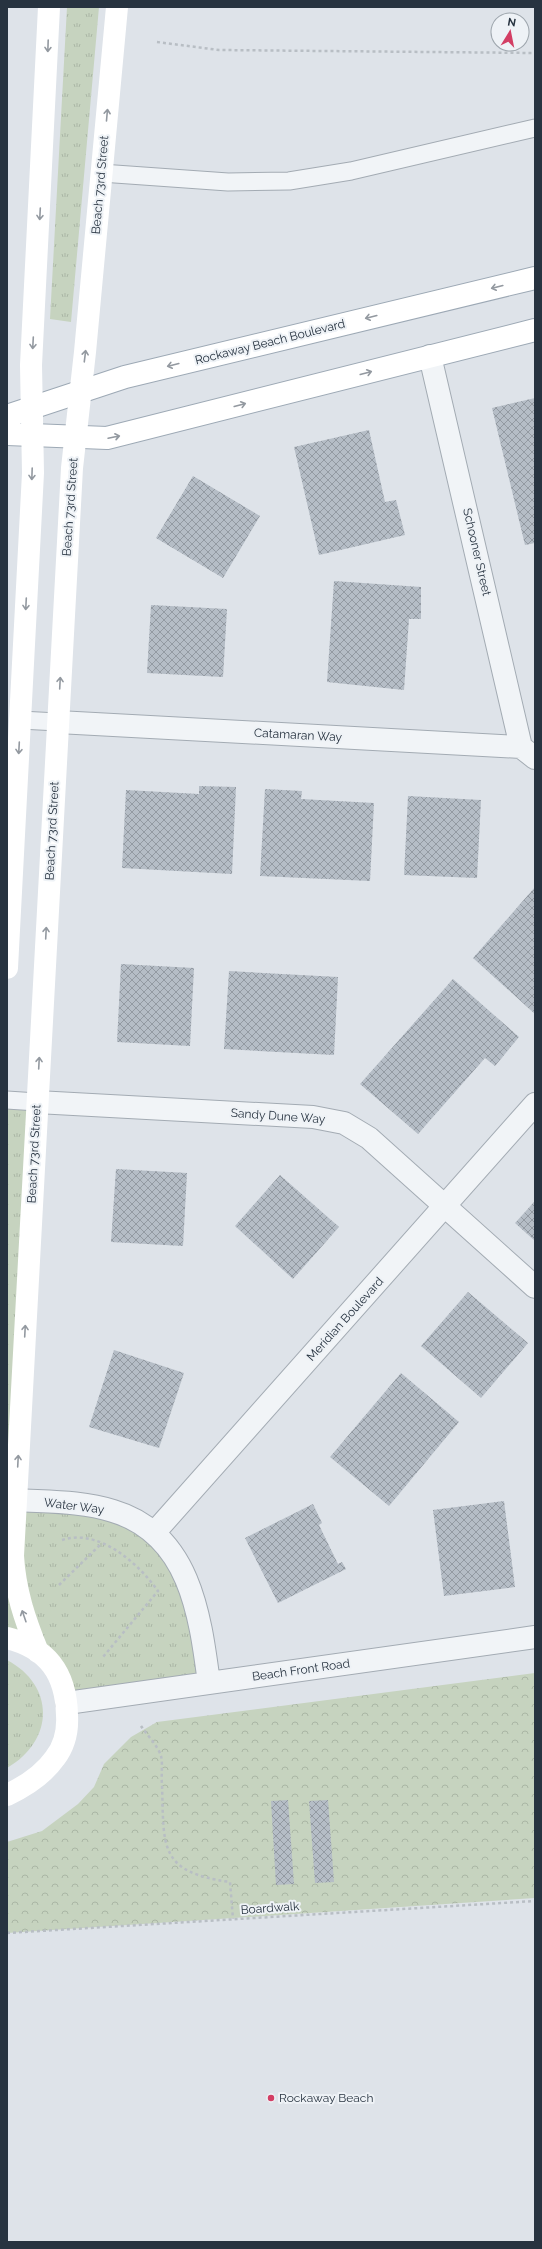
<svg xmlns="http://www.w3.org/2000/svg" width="542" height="2249" font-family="Raleway,sans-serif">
<defs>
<pattern id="grass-tufts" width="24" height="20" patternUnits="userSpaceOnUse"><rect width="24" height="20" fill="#c6d3bf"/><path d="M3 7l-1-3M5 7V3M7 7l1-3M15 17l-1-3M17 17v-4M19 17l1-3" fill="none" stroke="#aab6a5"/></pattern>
<pattern id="park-crowns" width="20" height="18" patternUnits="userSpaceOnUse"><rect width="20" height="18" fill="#c6d3bf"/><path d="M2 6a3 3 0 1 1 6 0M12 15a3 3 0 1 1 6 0" fill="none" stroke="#aab6a5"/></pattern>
<pattern id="building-cross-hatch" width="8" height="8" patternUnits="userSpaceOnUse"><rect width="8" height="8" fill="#b5bdc6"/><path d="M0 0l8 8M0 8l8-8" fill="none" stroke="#939aa2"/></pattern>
</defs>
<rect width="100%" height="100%" fill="#dee3e9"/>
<!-- grass -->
<path fill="url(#grass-tufts)" d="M67,7H99L71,322L50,319Z
M7,1100L37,1102L16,1500L82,1505L164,1545L209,1683L67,1703L62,1679L7,1638Z
M7,1660C56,1686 54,1741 7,1768Z"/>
<!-- park -->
<path fill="url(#park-crowns)" d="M535,1673V1898L7,1933V1842L42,1831L78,1804L94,1787L104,1764L131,1737L157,1722Z"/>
<!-- building -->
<path fill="url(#building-cross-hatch)" d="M535,398V543L525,545L492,408Z
M369,430L385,502L396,500L405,535L319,555L294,447Z
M193,476L260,516L223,578L156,538Z
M334,581L421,587V619H409L404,690L327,682Z
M151,605L227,609L223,677L147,673Z
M199,786L236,787L232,874L122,868L126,790L199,794Z
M265,789L302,791L301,799L374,803L370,881L260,876Z
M408,796L481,800L477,878L404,875Z
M535,887V1014L473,958Z
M121,964L194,968L190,1046L117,1042Z
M229,971L338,977L334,1055L224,1049Z
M453,979L519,1037L495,1066L485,1058L418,1134L360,1084Z
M116,1169L187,1173L183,1246L111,1242Z
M280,1175L339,1227L293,1279L235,1226Z
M535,1201V1241L515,1223Z
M468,1292L528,1343L481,1398L421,1346Z
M114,1350L184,1373L159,1448L89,1427Z
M401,1373L459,1422L389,1506L330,1457Z
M504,1501L515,1587L444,1596L433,1510Z
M313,1504L322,1523L319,1525L338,1564L342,1562L346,1569L278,1603L245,1538Z
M288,1800L294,1884L276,1885L271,1801Z
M328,1800L334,1882L315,1883L309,1801Z"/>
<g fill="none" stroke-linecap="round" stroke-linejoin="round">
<!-- lane casing -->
<g stroke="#a3abb3" stroke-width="19">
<path id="lane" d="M101,173L228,182L289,181L351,171L535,128
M20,720L58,722
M7,1100L37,1102"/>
</g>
<!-- street casing -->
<g stroke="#a3abb3" stroke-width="24">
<path id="street" d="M430,356L521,747
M58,722L521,747L535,758
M37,1102L313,1117L344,1123L369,1138L535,1287
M16,1500C48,1502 82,1501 113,1511C190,1534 200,1615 209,1683
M154,1533L535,1104
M67,1703L535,1637"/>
</g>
<!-- primary casing -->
<g stroke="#9da9b5" stroke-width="24">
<path id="primary" d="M7,416L125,377L535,278
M7,434L107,438L535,330"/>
</g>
<!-- path -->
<path stroke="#b8bec4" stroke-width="2.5" stroke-dasharray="3 3" stroke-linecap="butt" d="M157,42L219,50L535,53
M62,1540C99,1528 138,1563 158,1591L103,1657
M59,1585L102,1543
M141,1726C147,1735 158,1746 161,1756C163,1764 161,1776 162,1784C164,1847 158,1872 230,1882L233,1919
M7,1933L535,1901"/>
<!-- lane -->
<use href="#lane" stroke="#f1f4f7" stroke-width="17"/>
<!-- street -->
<use href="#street" stroke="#f1f4f7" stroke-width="22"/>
<!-- secondary -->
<path stroke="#fff" stroke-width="22" d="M7,968L33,473L31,365L49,7
M7,1638C48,1648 66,1674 67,1715C68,1731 65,1745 55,1758C43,1775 26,1786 7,1795
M38,1652C25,1620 15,1591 13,1556L72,468L85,352L117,7"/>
<!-- primary -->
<use href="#primary" stroke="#fff" stroke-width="22"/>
</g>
<!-- one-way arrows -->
<defs><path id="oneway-shaft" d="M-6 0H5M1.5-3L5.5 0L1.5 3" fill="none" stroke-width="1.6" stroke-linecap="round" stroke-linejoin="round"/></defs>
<g stroke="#9399a0">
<use href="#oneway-shaft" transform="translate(48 46) rotate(92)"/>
<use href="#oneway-shaft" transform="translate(107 115) rotate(-85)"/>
<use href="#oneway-shaft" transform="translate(40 214) rotate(93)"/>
<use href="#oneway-shaft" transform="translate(497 287) rotate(166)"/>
<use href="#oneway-shaft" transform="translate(371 317) rotate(166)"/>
<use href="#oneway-shaft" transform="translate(33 343) rotate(93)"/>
<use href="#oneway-shaft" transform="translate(85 356) rotate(-83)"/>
<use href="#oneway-shaft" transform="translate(173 365) rotate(166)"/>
<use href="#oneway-shaft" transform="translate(366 373) rotate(-15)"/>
<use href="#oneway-shaft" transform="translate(240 405) rotate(-15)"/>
<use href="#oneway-shaft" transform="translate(114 437) rotate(-12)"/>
<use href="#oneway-shaft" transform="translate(32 474) rotate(92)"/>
<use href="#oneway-shaft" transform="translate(26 604) rotate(93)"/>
<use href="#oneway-shaft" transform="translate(60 683) rotate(-87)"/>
<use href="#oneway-shaft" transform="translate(19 748) rotate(93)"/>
<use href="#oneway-shaft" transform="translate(46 933) rotate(-87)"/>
<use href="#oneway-shaft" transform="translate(39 1063) rotate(-87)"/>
<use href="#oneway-shaft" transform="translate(25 1331) rotate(-87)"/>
<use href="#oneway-shaft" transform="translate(18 1461) rotate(-87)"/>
<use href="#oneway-shaft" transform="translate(24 1616) rotate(-109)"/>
</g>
<!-- markers -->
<circle fill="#d33e64" stroke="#eef2f6" stroke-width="1.5" cx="271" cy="2098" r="4"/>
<g text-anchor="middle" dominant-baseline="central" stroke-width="4" stroke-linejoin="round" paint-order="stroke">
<!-- street labels -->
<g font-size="12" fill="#273340" stroke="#eef2f6">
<text transform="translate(100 185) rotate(-85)">Beach 73rd Street</text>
<text transform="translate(270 342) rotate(-14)">Rockaway Beach Boulevard</text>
<text transform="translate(70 507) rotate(-86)">Beach 73rd Street</text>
<text transform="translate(477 552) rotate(77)">Schooner Street</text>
<text transform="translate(298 735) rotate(3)">Catamaran Way</text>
<text transform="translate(52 831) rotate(-87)">Beach 73rd Street</text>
<text transform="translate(278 1116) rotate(4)">Sandy Dune Way</text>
<text transform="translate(34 1154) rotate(-87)">Beach 73rd Street</text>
<text transform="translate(345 1319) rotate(-48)">Meridian Boulevard</text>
<text transform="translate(74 1506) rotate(7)">Water Way</text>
<text transform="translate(301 1670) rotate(-8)">Beach Front Road</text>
<text transform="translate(270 1908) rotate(-4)">Boardwalk</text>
</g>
<!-- poi labels -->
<g font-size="12" fill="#273340" stroke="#eef2f6" text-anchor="start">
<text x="279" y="2098">Rockaway Beach</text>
</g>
</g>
<!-- border -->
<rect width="542" height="2249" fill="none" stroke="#273340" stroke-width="16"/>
<!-- north arrow -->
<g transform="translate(510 32) rotate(10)"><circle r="19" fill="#eef2f6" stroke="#9ea6ad"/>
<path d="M0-3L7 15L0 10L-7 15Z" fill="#d33e64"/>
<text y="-6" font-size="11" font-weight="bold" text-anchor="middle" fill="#273340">N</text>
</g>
</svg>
